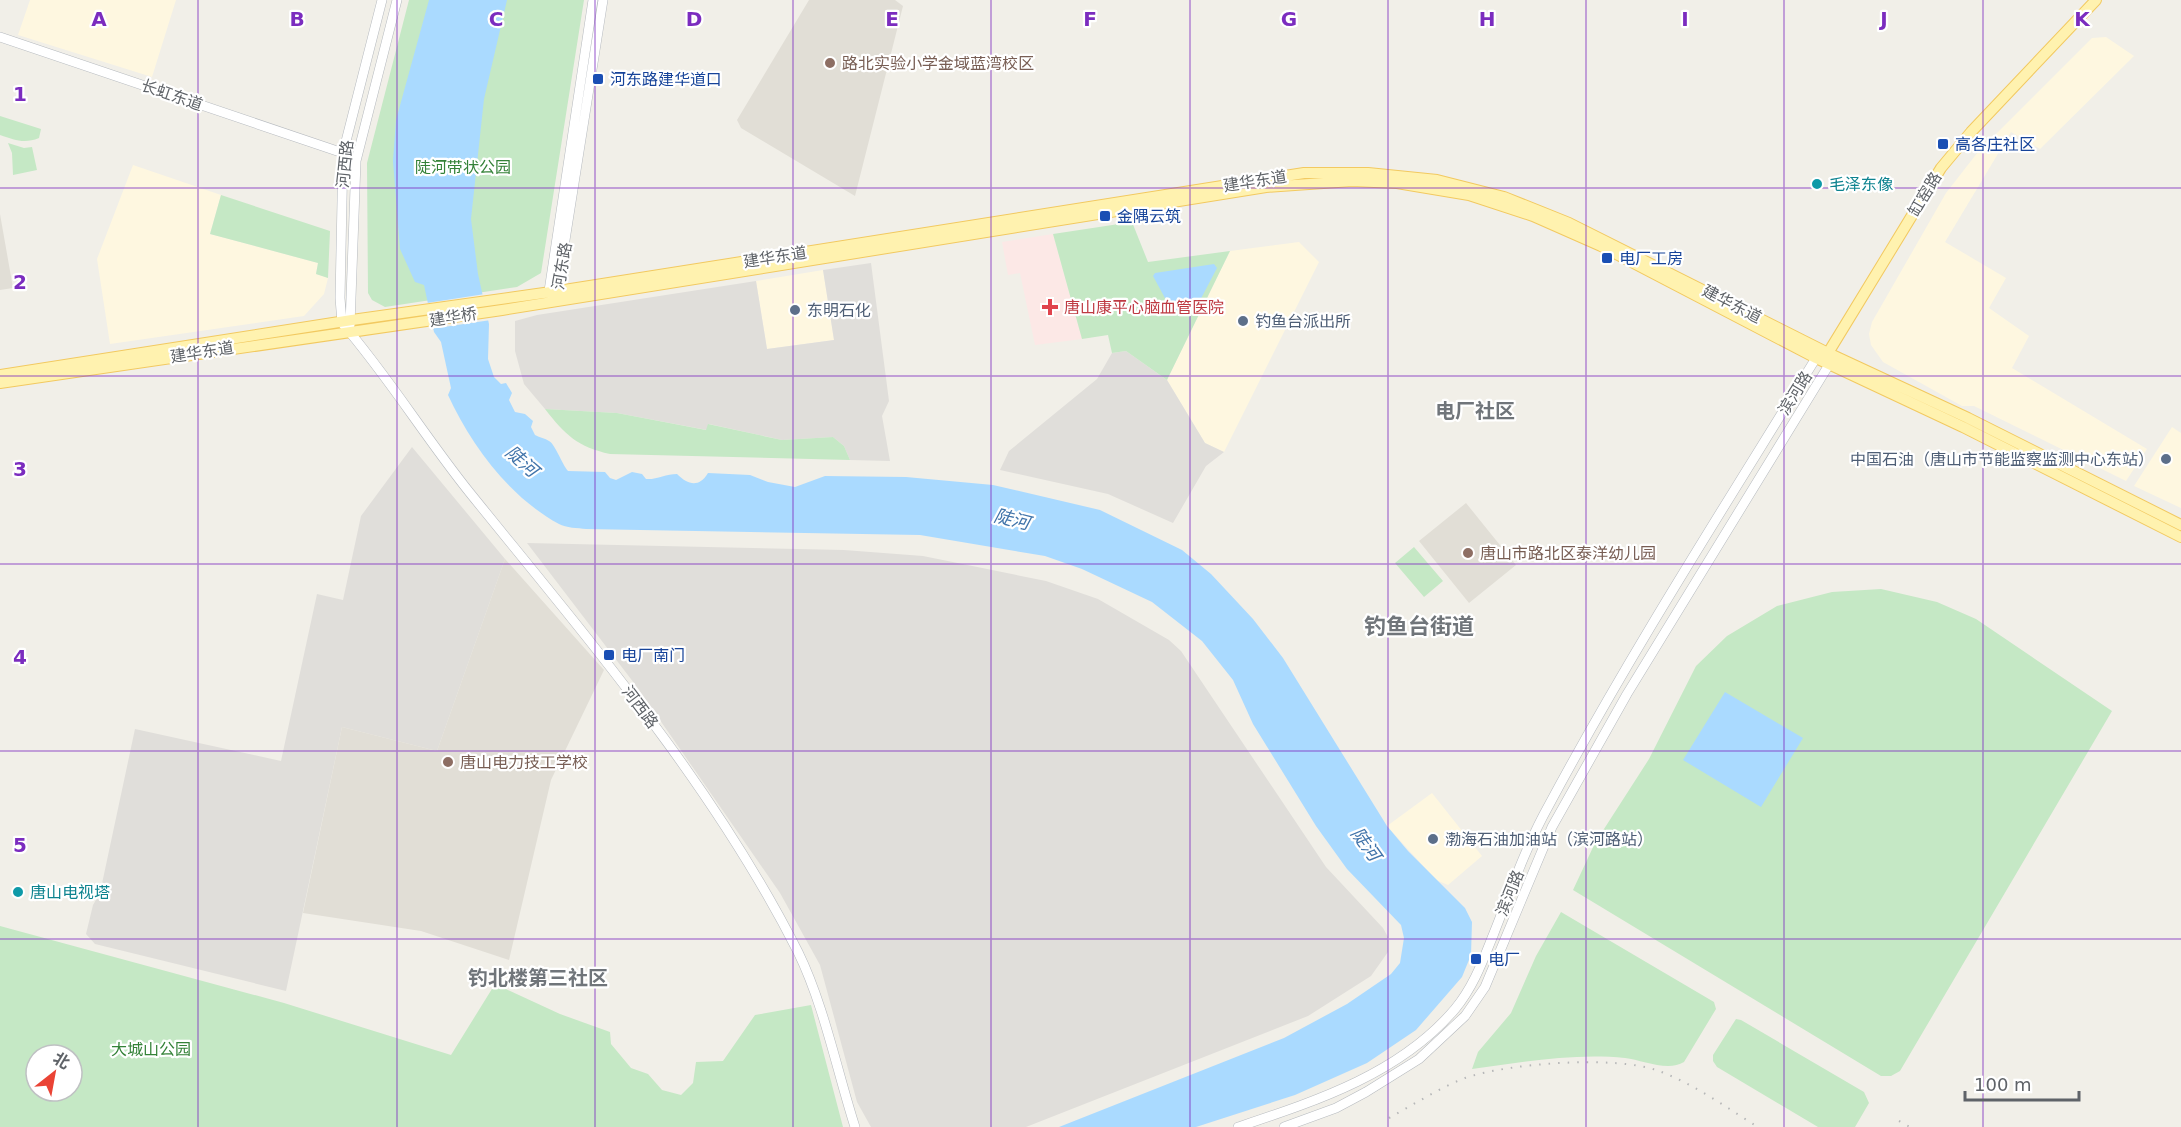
<svg xmlns="http://www.w3.org/2000/svg" width="2181" height="1127" font-family="'DejaVu Sans','Noto Sans SC',sans-serif">
<rect width="100%" height="100%" fill="#f1efe8"/>
<!-- commercial -->
<path fill="#fef7e0" d="M30,0H176L152,77L18,35Z
M2106,37L2134,56L2040,149L2011,132L1945,242L2006,278L1989,308L2029,336L2012,368L2147,449L2126,481L1974,406H1962L1883,362L1871,345L1869,334L1872,322L1946,193L1978,152L2092,38Z
M133,165L221,195L210,234L318,263L316,274L328,278L324,294L304,316L110,344L97,259Z
M1299,242L1319,262L1224,452L1205,443L1167,380L1230,251Z
M823,270L834,340L767,349L756,281Z
M2172,427L2181,433V508L2134,486Z
M1432,793L1482,856L1448,885L1436,880L1387,826Z"/>
<!-- industrial -->
<path fill="#e0deda" d="M871,263L889,401L882,416L890,461L850,460L844,446L833,437L782,440L709,424L707,430L617,413L545,409L524,384L515,351V321L537,315L756,281L767,349L834,340L823,270Z
M1126,351L1167,380L1205,443L1224,452L1206,466L1173,523L1108,494L1000,470L1009,451L1097,379L1112,353Z
M412,447L505,559L437,751L342,727L286,991L95,944L86,934L93,905L100,893L135,729L281,761L317,594L343,600L361,516Z
M527,543L844,550L923,556L1046,581L1098,599L1169,640L1181,651L1326,867L1383,928L1388,937V952L1371,976L1308,1016L1026,1127H871L857,1102L820,965L780,893L637,687Z"/>
<!-- education -->
<path fill="#e1ded6" d="M809,0H895L903,6L855,196L741,128L737,120Z
M0,214L13,288L0,290Z
M1466,503L1516,565L1469,603L1419,541Z
M505,559L604,670L551,780L509,960L421,931L303,913L342,727L437,751Z"/>
<!-- medical -->
<path fill="#fce8e6" d="M1053,234L1082,339L1035,345L1020,273L1008,275L1002,242Z"/>
<!-- green -->
<path fill="#c5e8c5" fill-rule="evenodd" d="M409,0H584L541,273L517,287L385,307L372,300L368,293L367,163Z
M0,116L41,129L39,138C24,144 15,140 0,135Z
M8,143L24,148L32,147L37,170L13,175L12,153Z
M221,195L330,231L328,278L316,274L318,263L210,234Z
M1132,222L1148,262L1230,251L1167,380L1126,351L1112,353L1108,335L1082,339L1053,234Z
M545,409L617,413L706,430L708,424L782,440L833,437L844,446L850,460L610,454C578,447 565,435 545,409Z
M1414,547L1443,581L1424,597L1395,563Z
M1881,589L1937,602L1976,619L2112,711L1900,1071L1891,1076H1881L1573,890L1595,843L1649,759L1696,666L1727,636L1777,606L1832,592Z
M1561,912L1714,1002L1716,1009L1684,1062C1668,1072 1642,1060 1625,1058C1574,1053 1522,1062 1472,1069L1478,1052L1511,1013L1536,956Z
M0,926L284,1003L451,1055L495,984L560,1014L610,1032L611,1044L631,1068L648,1074L662,1090L681,1095L693,1083L696,1062L723,1061L755,1015L811,1005L843,1127H0ZM36,1055H72V1091H36Z
M1736,1019L1741,1020L1864,1092L1869,1103L1855,1127H1818L1717,1067L1713,1061V1055Z"/>
<!-- water -->
<path fill="#aadaff" d="M429,0H507L484,99L471,219L478,274L489,324L488,359L494,377L501,384L506,383L512,393L509,400L515,412L525,414L533,421L531,427L535,435C540,438 545,438 549,441C555,444 562,464 568,471L605,472L610,478L616,480L632,472L642,474L646,479C656,480 666,474 677,474C688,485 699,488 708,473L750,475L768,482L795,487L825,476L906,477L993,485L1100,510L1182,550L1211,574L1253,619L1283,658L1387,826L1408,851L1465,908L1472,922L1471,955L1462,977L1416,1030L1367,1063L1295,1095L1196,1127H1059L1284,1038L1347,1004L1391,974L1400,963L1404,938L1401,925L1347,869L1316,826L1253,724L1233,680L1202,641L1152,602L1082,569L1045,556L920,535L586,529C578,528 566,528 559,524C509,497 471,445 448,395L451,388L441,342L434,332L424,285L415,282L400,249L393,161L396,120Z
M1214,264L1217,268L1196,308L1172,311L1153,276L1155,273Z
M1725,692L1803,738L1761,807L1683,760Z"/>
<!-- pier -->
<path fill="#f1efe8" d="M485,294L491,320L430,329L427,303Z"/>
<g fill="none" stroke-linecap="round" stroke-linejoin="round">
<!-- secondary casing -->
<g stroke="#b6babf" stroke-width="10">
<path id="secondary" d="M382,0L343,153L340,298L342,323C388,376 425,437 470,493C587,638 713,784 798,952C824,1005 837,1071 855,1127
M0,37L343,153
M552,296L549,291L593,0
M556,297L603,0
M350,325L356,161L397,0
M1238,1127C1316,1101 1400,1074 1455,1009C1474,986 1483,960 1494,933C1511,890 1526,846 1549,805C1631,652 1725,506 1816,358L1828,353L1827,368L1627,694L1552,827L1485,987L1465,1016L1419,1059L1366,1092L1336,1108L1284,1127"/>
</g>
<!-- primary casing -->
<g stroke="#f2c960" stroke-width="12">
<path id="primary" d="M1828,353L1941,168L1971,132L2096,0
M0,375L352,320L558,291L1304,173H1368L1437,180L1504,197L1569,223L1828,353L1968,418L2181,525
M0,383L502,310L1266,187L1352,181L1397,183L1469,195L1533,216L1601,246L1816,358L1963,427L2181,537"/>
</g>
<!-- secondary -->
<use href="#secondary" stroke="#fff" stroke-width="9"/>
<!-- primary -->
<use href="#primary" stroke="#fff2af" stroke-width="10"/>
<!-- rail -->
<path stroke="#b6b7b8" stroke-width="2" stroke-dasharray="1.5 8" stroke-linecap="butt" d="M1389,1118C1413,1105 1439,1088 1465,1078C1509,1063 1616,1055 1659,1071C1694,1084 1727,1108 1758,1127
M1899,1121L1910,1127"/>
</g>
<!-- grid -->
<path fill="none" stroke="#7b2cbf" stroke-width="1.5" stroke-opacity="0.55" d="M198,0V1127M397,0V1127M595,0V1127M793,0V1127M991,0V1127M1190,0V1127M1388,0V1127M1586,0V1127M1784,0V1127M1983,0V1127M0,188H2181M0,376H2181M0,564H2181M0,751H2181M0,939H2181"/>
<!-- markers -->
<g fill="#8d6e63" stroke="#fff" stroke-width="2">
<circle cx="830" cy="63" r="6"/>
<circle cx="1468" cy="553" r="6"/>
<circle cx="448" cy="762" r="6"/>
</g>
<g fill="#1a4fb4" stroke="#fff" stroke-width="2">
<rect x="592" y="73" width="12" height="12" rx="3"/>
<rect x="1937" y="138" width="12" height="12" rx="3"/>
<rect x="1099" y="210" width="12" height="12" rx="3"/>
<rect x="1601" y="252" width="12" height="12" rx="3"/>
<rect x="603" y="649" width="12" height="12" rx="3"/>
<rect x="1470" y="953" width="12" height="12" rx="3"/>
</g>
<g fill="#0f9aa8" stroke="#fff" stroke-width="2">
<circle cx="1817" cy="184" r="6"/>
<circle cx="18" cy="892" r="6"/>
</g>
<path fill="#e0444e" stroke="#fff" stroke-width="2" d="M1047 298h6v6h6v6h-6v6h-6v-6h-6v-6h6z"/>
<g fill="#5c6f8a" stroke="#fff" stroke-width="2">
<circle cx="795" cy="310" r="6"/>
<circle cx="1243" cy="321" r="6"/>
<circle cx="2166" cy="459" r="6"/>
<circle cx="1433" cy="839" r="6"/>
</g>
<g text-anchor="middle" dominant-baseline="central" stroke-width="4.5" stroke-linejoin="round" paint-order="stroke">
<!-- education labels -->
<g font-size="16" fill="#785e54" stroke="#fff" text-anchor="start">
<text x="842" y="63">路北实验小学金域蓝湾校区</text>
<text x="1480" y="553">唐山市路北区泰洋幼儿园</text>
<text x="460" y="762">唐山电力技工学校</text>
</g>
<!-- transit labels -->
<g font-size="16" fill="#164399" stroke="#fff" text-anchor="start">
<text x="610" y="79">河东路建华道口</text>
<text x="1955" y="144">高各庄社区</text>
<text x="1117" y="216">金隅云筑</text>
<text x="1619" y="258">电厂工房</text>
<text x="621" y="655">电厂南门</text>
<text x="1488" y="959">电厂</text>
</g>
<!-- street labels -->
<g font-size="16" fill="#5f6368" stroke="#fff">
<text transform="translate(172 95) rotate(19)">长虹东道</text>
<text transform="translate(345 164) rotate(-84)">河西路</text>
<text transform="translate(1255 181) rotate(-9)">建华东道</text>
<text transform="translate(1925 194) rotate(-59)">缸窑路</text>
<text transform="translate(775 257) rotate(-9)">建华东道</text>
<text transform="translate(562 266) rotate(-80)">河东路</text>
<text transform="translate(1732 304) rotate(27)">建华东道</text>
<text transform="translate(453 317) rotate(-9)">建华桥</text>
<text transform="translate(202 352) rotate(-9)">建华东道</text>
<text transform="translate(1795 393) rotate(-58)">滨河路</text>
<text transform="translate(640 707) rotate(53)">河西路</text>
<text transform="translate(1510 893) rotate(-68)">滨河路</text>
</g>
<!-- park labels -->
<g font-size="16" fill="#348238" stroke="#fff">
<text x="463" y="167">陡河带状公园</text>
<text x="151" y="1049">大城山公园</text>
</g>
<!-- culture labels -->
<g font-size="16" fill="#0d838f" stroke="#fff" text-anchor="start">
<text x="1829" y="184">毛泽东像</text>
<text x="30" y="892">唐山电视塔</text>
</g>
<!-- health labels -->
<g font-size="16" fill="#be3a42" stroke="#fff" text-anchor="start">
<text x="1064" y="307">唐山康平心脑血管医院</text>
</g>
<!-- service labels -->
<g font-size="16" fill="#4e5e75" stroke="#fff" text-anchor="start">
<text x="807" y="310">东明石化</text>
<text x="1255" y="321">钓鱼台派出所</text>
<text x="2154" y="459" text-anchor="end">中国石油（唐山市节能监察监测中心东站）</text>
<text x="1445" y="839">渤海石油加油站（滨河路站）</text>
</g>
<!-- water labels -->
<g font-size="18" font-style="italic" fill="#4174aa" stroke="#fff">
<text transform="translate(522 461) rotate(41)">陡河</text>
<text transform="translate(1012 519) rotate(14)">陡河</text>
<text transform="translate(1366 844) rotate(54)">陡河</text>
</g>
<!-- quarter labels -->
<g font-size="20" font-weight="bold" fill="#70757a" stroke="#fff">
<text x="1475" y="411">电厂社区</text>
<text x="538" y="978">钓北楼第三社区</text>
</g>
<!-- district labels -->
<g font-size="22" font-weight="bold" fill="#70757a" stroke="#fff">
<text x="1419" y="626">钓鱼台街道</text>
</g>
</g>
<g font-size="20" text-anchor="middle" font-weight="bold" fill="#7b2cbf" stroke="#fff" stroke-width="4.5" stroke-linejoin="round" paint-order="stroke">
<text x="99" y="26">A</text>
<text x="297" y="26">B</text>
<text x="496" y="26">C</text>
<text x="694" y="26">D</text>
<text x="892" y="26">E</text>
<text x="1090" y="26">F</text>
<text x="1289" y="26">G</text>
<text x="1487" y="26">H</text>
<text x="1685" y="26">I</text>
<text x="1884" y="26">J</text>
<text x="2082" y="26">K</text>
<text x="20" y="101">1</text>
<text x="20" y="289">2</text>
<text x="20" y="476">3</text>
<text x="20" y="664">4</text>
<text x="20" y="852">5</text>
</g>
<!-- north arrow -->
<g transform="translate(54 1073) rotate(31)"><circle r="28" fill="#ffffff" stroke="#bfc1c3" stroke-width="1.5"/>
<path d="M0-4.5L10 22L0 15L-10 22Z" fill="#ea4335"/>
<text y="-9" font-size="16" font-weight="bold" text-anchor="middle" fill="#5f6368">北</text>
</g>
<!-- scale -->
<path d="M1965 1091v9h114v-9" fill="none" stroke="#5f6368" stroke-width="3"/>
<text x="1974" y="1091" font-size="18" fill="#5f6368" stroke="#ffffff" stroke-width="4.5" paint-order="stroke">100 m</text>
</svg>
